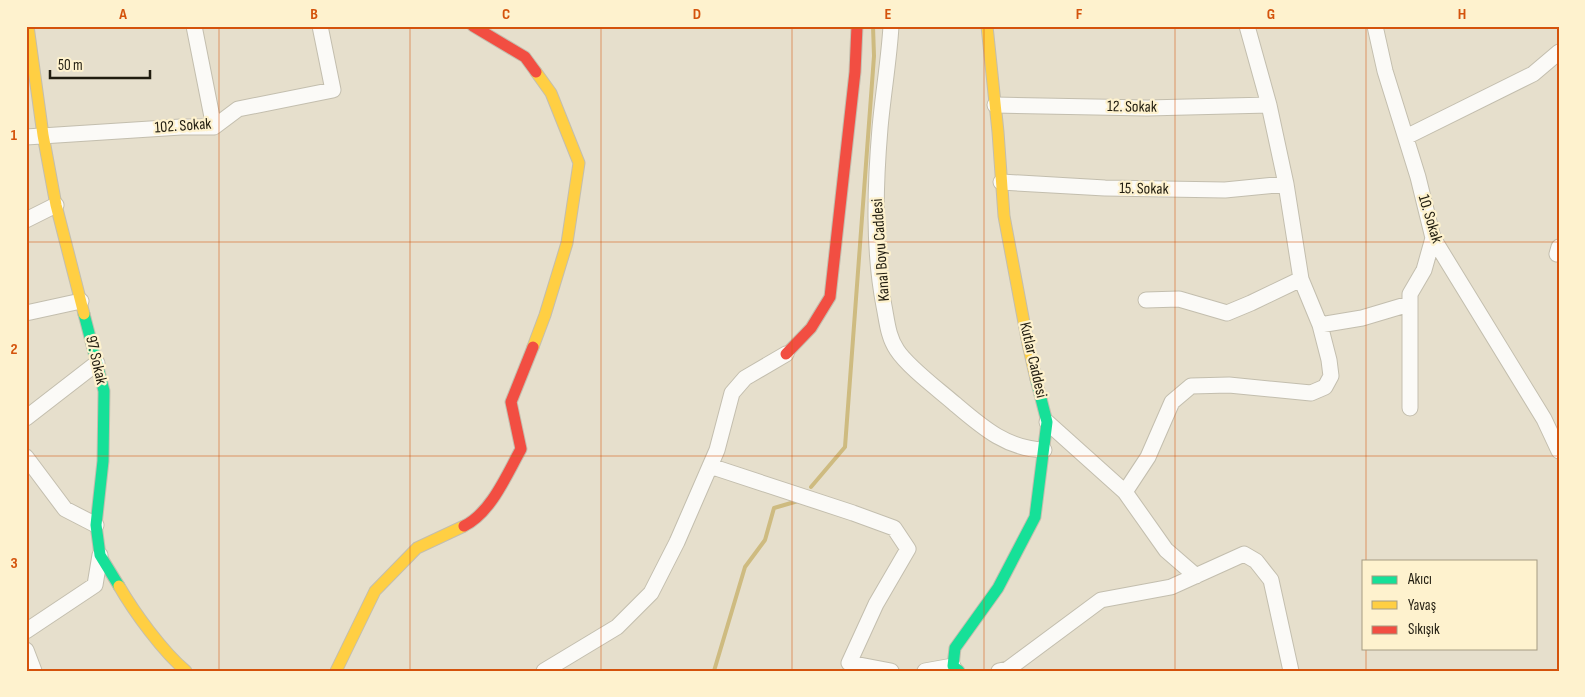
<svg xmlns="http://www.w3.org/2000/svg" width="1585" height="697" font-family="'Sofia Sans Condensed',sans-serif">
<rect width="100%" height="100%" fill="#e6dfcc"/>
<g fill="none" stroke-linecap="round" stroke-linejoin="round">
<!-- stream -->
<path stroke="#cebb80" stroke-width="4" d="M811,487L845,447L874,56L873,26
M714,671L745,567L765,540L774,508L798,501"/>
<!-- street casing -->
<g stroke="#c3beae" stroke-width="17">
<path id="street" d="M194,26L214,127
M891,26C889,60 883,94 880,128C875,187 873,249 884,306C887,321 888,337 897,350C908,367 939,390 955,404C982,427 1007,449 1044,450
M1375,26L1385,71L1418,177L1433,238L1544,419L1559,451
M995,105L1147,108L1269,105
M26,137L181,127H214L238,109L333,90L320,26
M1406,137L1533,74L1559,52
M1001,182L1105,188L1225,190L1286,184
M26,220L56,205
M1557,254L1559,247
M1146,300L1179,299L1227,313L1251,303L1301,279
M26,313L81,301
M1320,325L1362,318L1409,304
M1410,408V294L1424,270L1433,238
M26,418L97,363
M1047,422L1125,492L1166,550L1196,576
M26,457L65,509L96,525
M710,466L853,513L894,528L908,549L876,604L849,663L891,671
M1125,492L1148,457L1172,402L1191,386L1229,385L1311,393L1325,387L1331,376L1329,360L1320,325L1301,279L1286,184L1269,105L1247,26
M26,631L95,585L100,555
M26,650L34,671
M544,671L617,627L651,593L677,542L717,450L732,393L745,378L786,354
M925,671L953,666
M999,671L1008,669L1101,600L1171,587L1244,554L1256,561L1271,580L1291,671"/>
</g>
<!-- fast casing -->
<g stroke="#c3beae" stroke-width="13">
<path id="fast" d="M84,314L104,391L103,461L96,525L100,555L119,586
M959,671L953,666L955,648L998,588L1035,517L1047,422L1036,379"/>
</g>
<!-- slow casing -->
<g stroke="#c3beae" stroke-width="13">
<path id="slow" d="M28,26L43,135L56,205L84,314
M987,26L998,132L1004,216L1028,344L1036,379
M533,347L545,315L567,243L579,163L551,93L536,72
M119,586C134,612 163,652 186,671
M336,671L375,591L417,548L464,526"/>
</g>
<!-- jam casing -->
<g stroke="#c3beae" stroke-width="13">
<path id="jam" d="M473,26L525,57L536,72
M786,354L811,328L830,297L855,72L857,26
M464,526C491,513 507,474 521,449L511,402L533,347"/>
</g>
<!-- street -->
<use href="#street" stroke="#fbfaf7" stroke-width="15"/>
<!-- fast -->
<use href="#fast" stroke="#16e098" stroke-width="11"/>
<!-- slow -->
<use href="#slow" stroke="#ffcf43" stroke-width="11"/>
<!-- jam -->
<use href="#jam" stroke="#f24e42" stroke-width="11"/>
</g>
<!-- grid -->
<path fill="none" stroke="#d4530c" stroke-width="1" stroke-opacity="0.55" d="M219,26V671M410,26V671M601,26V671M792,26V671M984,26V671M1175,26V671M1366,26V561M26,242H1559M26,456H1559M1366,648V671"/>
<g text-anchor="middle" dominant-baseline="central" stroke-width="4.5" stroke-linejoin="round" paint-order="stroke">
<!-- street labels -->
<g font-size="16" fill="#201c0f" stroke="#fef2ce">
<text transform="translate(1132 107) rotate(1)">12. Sokak</text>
<text transform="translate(183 126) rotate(-4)">102. Sokak</text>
<text transform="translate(1144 189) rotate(1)">15. Sokak</text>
<text transform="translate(1430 219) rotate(73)">10. Sokak</text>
<text transform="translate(881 250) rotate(-94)">Kanal Boyu Caddesi</text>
<text transform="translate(96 360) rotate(77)">97. Sokak</text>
<text transform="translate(1033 360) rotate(77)">Kutlar Caddesi</text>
</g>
</g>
<!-- border -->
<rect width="1585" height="697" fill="none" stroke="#fef2ce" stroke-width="55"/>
<!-- legend -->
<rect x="1362" y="560" width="175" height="90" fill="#fef2ce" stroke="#a59c82"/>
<rect x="1372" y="576" width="25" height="8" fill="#16e098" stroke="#a59c82"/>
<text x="1408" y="584" font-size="15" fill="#201c0f">Akıcı</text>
<rect x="1372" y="601" width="25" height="8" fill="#ffcf43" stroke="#a59c82"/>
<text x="1408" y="610" font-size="15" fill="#201c0f">Yavaş</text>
<rect x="1372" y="626" width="25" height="8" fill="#f24e42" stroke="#a59c82"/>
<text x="1408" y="634" font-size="15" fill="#201c0f">Sıkışık</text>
<!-- scale -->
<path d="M50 70v8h100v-8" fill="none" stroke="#201c0f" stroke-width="2.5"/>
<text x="58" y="70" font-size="15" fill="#201c0f" stroke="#fef2ce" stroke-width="4" paint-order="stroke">50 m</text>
<rect x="28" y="28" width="1530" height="642" fill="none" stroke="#d4530c" stroke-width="2"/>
<g font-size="16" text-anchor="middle" font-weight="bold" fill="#d4530c">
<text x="123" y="19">A</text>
<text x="314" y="19">B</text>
<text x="506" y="19">C</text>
<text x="697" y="19">D</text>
<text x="888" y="19">E</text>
<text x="1079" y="19">F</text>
<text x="1271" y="19">G</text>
<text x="1462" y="19">H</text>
<text x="14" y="140">1</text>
<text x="14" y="354">2</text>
<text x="14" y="568">3</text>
</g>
</svg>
